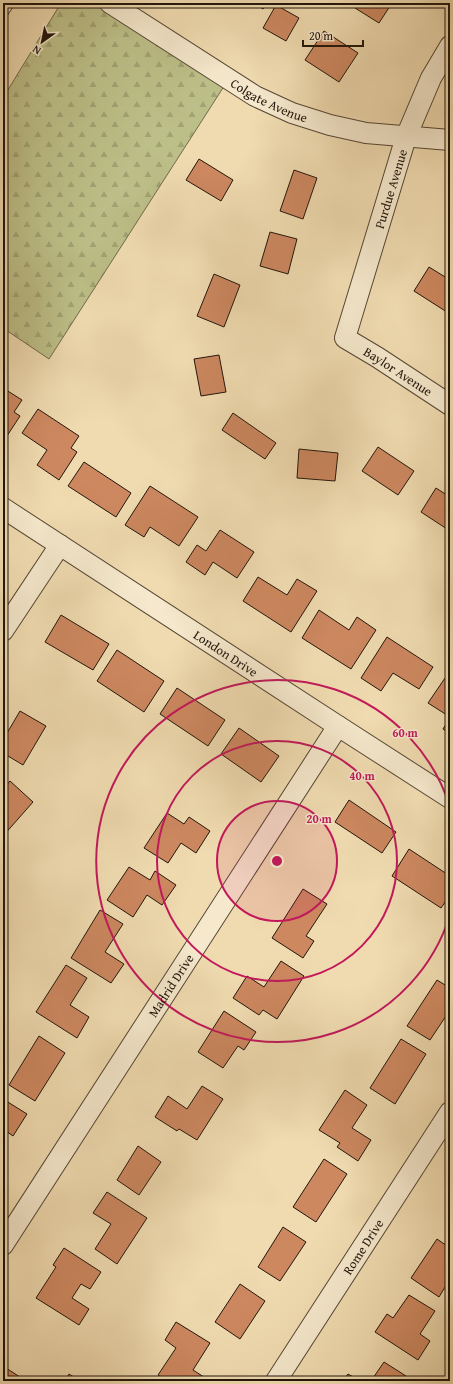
<svg xmlns="http://www.w3.org/2000/svg" width="453" height="1384" font-family="'Gentium Book Plus',serif">
<defs>
<pattern id="forest-firs" width="22" height="20" patternUnits="userSpaceOnUse"><rect width="22" height="20" fill="#bdbf88"/><path d="M5 1l3.5 6h-7zM16 11l3.5 6h-7z" fill="#a2a374"/></pattern>
</defs>
<rect width="100%" height="100%" fill="#f0dbb0"/>
<filter id="stains"><feTurbulence type="fractalNoise" baseFrequency=".005" numOctaves="4"/><feColorMatrix values="0 0 0 0 .2 0 0 0 0 .09 0 0 0 0 .02 0 0 0 .5 -.17"/></filter>
<radialGradient id="worn" r=".72"><stop offset=".6" stop-color="#630" stop-opacity="0"/><stop offset="1" stop-color="#630" stop-opacity=".3"/></radialGradient>
<!-- forest -->
<path fill="url(#forest-firs)" stroke="#6f6a4a" d="M61,3H110L228,80L49,359L3,328V98Z"/>
<!-- building -->
<path fill="#cd8860" stroke="#21150b" d="M255,3H267L263,9Z
M358,3H392L379,23L355,8Z
M276,5L299,18L286,41L263,28Z
M324,31L358,53L339,82L305,60Z
M199,159L233,180L221,201L186,180Z
M294,170L317,178L303,219L280,211Z
M270,232L297,239L288,274L260,266Z
M429,267L450,280V314L414,291Z
M214,274L240,285L224,327L197,316Z
M219,355L226,392L201,396L194,359Z
M3,388L22,400L14,412L20,416L3,442Z
M38,409L79,436L71,448L77,452L59,480L37,465L47,450L22,433Z
M233,413L276,443L265,459L222,430Z
M378,447L414,471L398,495L362,471Z
M299,449L338,453L335,481L297,478Z
M84,462L131,493L116,517L68,486Z
M150,486L198,517L179,546L150,527L144,537L125,525Z
M436,488L450,497V531L421,512Z
M220,530L254,552L237,578L213,562L205,575L186,562L197,545L206,551Z
M258,577L287,595L297,579L317,591L291,632L243,601Z
M319,610L349,630L357,617L376,630L351,669L302,638Z
M61,615L109,644L93,670L45,642Z
M387,637L433,667L419,689L393,673L381,691L361,678Z
M117,650L164,681L144,712L97,681Z
M445,678L450,682V717L428,703Z
M177,688L225,720L208,746L160,714Z
M20,711L46,726L23,765L3,753V740Z
M450,718V734L443,729Z
M239,728L279,756L261,782L221,754Z
M10,781L33,802L3,836V789Z
M349,800L396,832L382,853L335,822Z
M167,813L184,824L189,817L210,831L196,853L181,843L168,863L144,848Z
M409,849L450,876V895L441,908L392,876Z
M129,867L150,880L155,871L176,885L162,905L147,895L133,917L107,900Z
M303,889L327,904L306,936L314,941L303,958L272,938Z
M100,910L123,924L105,952L124,964L111,983L71,958Z
M281,961L304,976L277,1019L263,1010L259,1015L233,998L247,976L264,987Z
M66,965L87,978L70,1005L89,1017L77,1038L36,1012Z
M437,980L450,988V1010L430,1040L407,1026Z
M224,1011L256,1032L244,1050L238,1046L223,1068L198,1052Z
M39,1036L65,1053L35,1101L9,1085Z
M401,1039L426,1054L395,1104L370,1088Z
M202,1086L223,1099L197,1140L179,1129L177,1131L155,1117L168,1096L187,1109Z
M345,1090L367,1105L352,1128L371,1140L358,1161L337,1147L340,1143L319,1130Z
M3,1099L27,1114L13,1136L3,1129Z
M138,1146L161,1162L139,1195L117,1180Z
M324,1159L347,1174L316,1222L293,1207Z
M107,1192L147,1218L117,1264L95,1249L111,1224L93,1213Z
M283,1227L306,1242L280,1281L258,1267Z
M437,1239L450,1248V1279L439,1297L411,1278Z
M64,1248L101,1272L90,1289L81,1284L72,1298L89,1309L79,1325L36,1298L56,1267L53,1265Z
M240,1284L265,1301L240,1339L215,1322Z
M409,1295L435,1311L420,1334L430,1341L418,1360L375,1332L387,1314L393,1318Z
M176,1322L210,1343L193,1370L210,1381H167L158,1375L176,1348L165,1340Z
M384,1362L406,1376L403,1381H371Z
M3,1366L26,1381H3Z
M69,1374L80,1381H65Z
M348,1374L360,1381H343Z"/>
<g fill="none" stroke-linecap="round" stroke-linejoin="round">
<!-- lane casing -->
<g stroke="#554634" stroke-width="12">
<path id="lane" d="M3,12L9,3"/>
</g>
<!-- street casing -->
<g stroke="#554634" stroke-width="22">
<g id="street">
<path id="s1" d="M110,3L255,96L292,113L330,125L366,133L450,140"/>
<path id="s2" d="M450,46L431,78L406,137L345,338L377,357L450,405"/>
<path id="s3" d="M3,508L338,726L450,798"/>
<path d="M3,631L60,545"/>
<path id="s4" d="M3,1245L338,726"/>
<path id="s5" d="M276,1381L450,1112"/>
</g>
</g>
<!-- lane -->
<use href="#lane" stroke="#f5e8cc" stroke-width="10"/>
<!-- street -->
<use href="#street" stroke="#f5e8cc" stroke-width="20"/>
</g>
<!-- distance rings -->
<circle cx="277" cy="861" r="60" fill="#c2185b" fill-opacity=".12"/>
<g fill="none" stroke="#c2185b" stroke-width="2">
<circle cx="277" cy="861" r="60"/>
<circle cx="277" cy="861" r="120"/>
<path d="M450 915A181 181 0 1 1 450 807"/>
</g>
<g text-anchor="middle" dominant-baseline="central" stroke-width="3" stroke-linejoin="round" paint-order="stroke">
<!-- street labels -->
<g font-size="13" fill="#21150b" stroke="#f5e8cc">
<text stroke="none"><textPath href="#s1" startOffset="187">Colgate Avenue</textPath></text>
<text transform="translate(391 189) rotate(-73)">Purdue Avenue</text>
<text stroke="none"><textPath href="#s2" startOffset="374">Baylor Avenue</textPath></text>
<text stroke="none"><textPath href="#s3" startOffset="266">London Drive</textPath></text>
<text stroke="none"><textPath href="#s4" startOffset="309">Madrid Drive</textPath></text>
<text stroke="none"><textPath href="#s5" startOffset="160">Rome Drive</textPath></text>
</g>
</g>
<circle cx="277" cy="861" r="6" fill="#c2185b" stroke="#f5e8cc" stroke-width="2"/>
<g font-size="12" text-anchor="middle" font-weight="bold" fill="#c2185b" stroke="#f5e8cc" stroke-width="3" stroke-linejoin="round" paint-order="stroke">
<text x="405" y="737">60 m</text>
<text x="362" y="780">40 m</text>
<text x="319" y="823">20 m</text>
</g>
<!-- margin -->
<rect width="453" height="1384" fill="none" stroke="#f0dbb0" stroke-width="16"/>
<rect x="4" y="4" width="445" height="1376" fill="none" stroke="#21150b" stroke-width="2"/>
<rect x="8" y="8" width="437" height="1368" fill="none" stroke="#21150b"/>
<!-- north arrow -->
<g transform="translate(42 42) rotate(213)" stroke="#f5e8cc" stroke-width="3" paint-order="stroke">
<path d="M0-3L7 15L0 10L-7 15Z" fill="#21150b"/>
<text y="-6" font-size="11" font-weight="bold" text-anchor="middle" fill="#21150b">N</text>
</g>
<!-- scale -->
<path d="M303 40v6h60v-6" fill="none" stroke="#21150b" stroke-width="2"/>
<text x="309" y="40" font-size="12" fill="#21150b" stroke="#f5e8cc" stroke-width="3" paint-order="stroke">20 m</text>
<rect width="100%" height="100%" filter="url(#stains)"/>
<rect width="100%" height="100%" fill="url(#worn)"/>
</svg>
